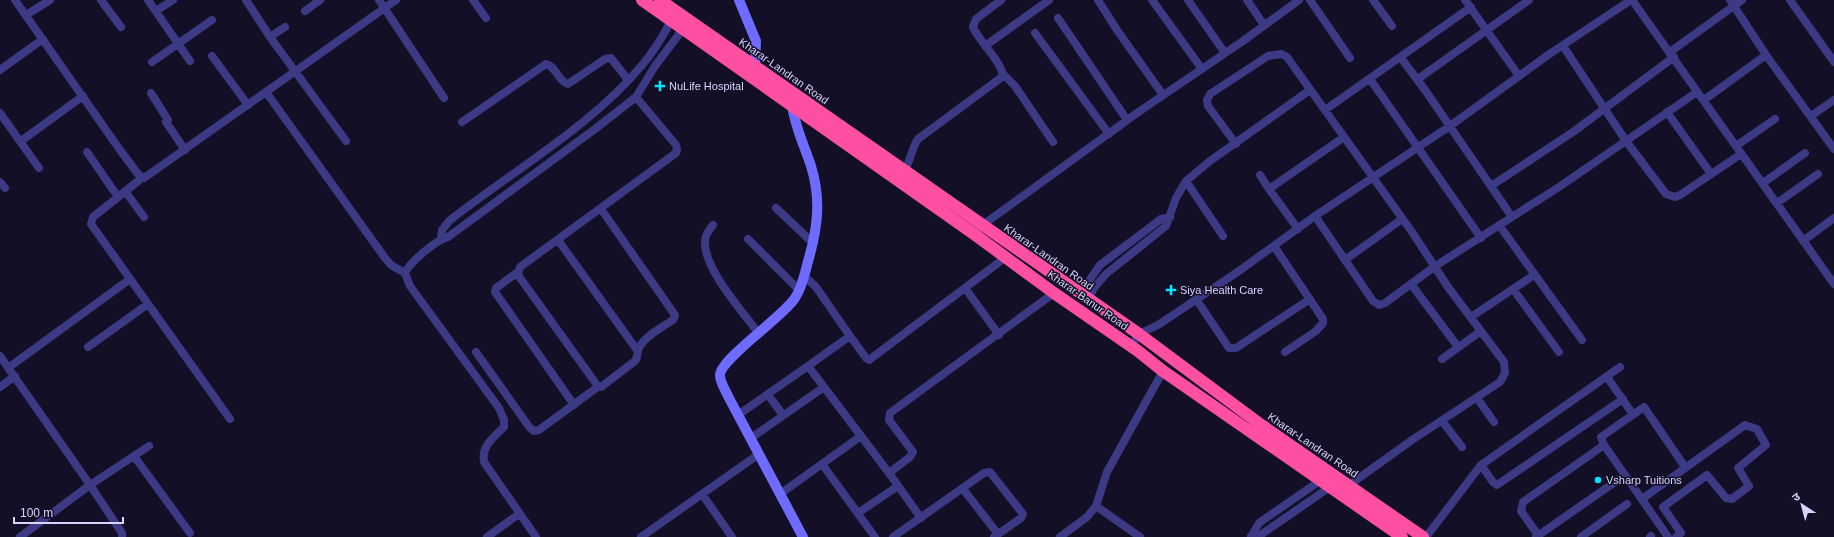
<svg xmlns="http://www.w3.org/2000/svg" width="1834" height="537" font-family="Arial,'Noto Sans Devanagari',sans-serif">
<rect width="100%" height="100%" fill="#130f26"/>
<g fill="none" stroke-linecap="round" stroke-linejoin="round">
<!-- street -->
<path stroke="#3d3a85" stroke-width="8" d="M15,0L120,150L138,174L144,178L396,0
M101,0L121,27
M148,0L190,61
M246,0L270,37L346,141
M379,0L444,98
M473,0L486,18
M1098,0L1117,30L1163,95
M1152,0L1202,69
M1188,0L1225,53
M1247,0L1264,25
M1310,0L1350,58
M1373,0L1392,26
M1465,0L1519,76
M1632,0L1834,284
M1730,0L1766,55L1834,149
M1790,0L1834,62
M156,11L173,0
M305,11L320,0
M26,15L50,0
M1058,18L1127,120
M1035,33L1109,134
M270,37L285,27
M985,46L1049,0
M1563,46L1626,141L1666,194L1675,197L1680,195L1741,154
M1670,52L1742,0
M212,56L248,105
M152,62L212,20
M0,70L43,39
M1003,74L1015,86L1053,142
M1370,79L1481,238
M1418,79L1529,0
M266,92L385,258L391,265L405,273
M151,93L168,120L166,122L185,150
M1704,100L1766,55
M1325,110L1471,7
M1667,112L1711,174
M0,113L39,168
M1811,116L1834,100
M462,122L546,64C556,66 558,81 568,84L605,59L611,58L628,80
M21,141L83,96
M1236,144L1208,106L1207,100L1210,94L1268,56L1281,54L1287,57L1412,232L1448,287L1504,362L1505,373L1500,382L1412,440L1345,488
M1736,146L1775,119
M87,152L118,197
M904,171C911,161 911,149 918,139L1002,77C1006,66 977,39 973,27L976,19L1001,0
M1260,175L1269,189
M142,178L93,217L91,224L230,419
M1186,181L1223,236
M0,182L5,188
M1763,183L1805,153
M1491,186L1573,132L1674,57
M125,191L144,217
M1777,203L1818,174
M776,208L813,243
M601,209L675,315L673,320C662,327 647,335 640,346C636,351 639,356 635,361L601,387L597,385L518,275L520,267L676,153L677,150L676,145L636,97
M1315,216L1373,301L1379,305L1385,303L1434,267L1512,217L1425,90L1401,58
M1512,217L1559,187L1697,92
M713,225C709,230 705,235 705,241C703,268 743,312 759,334
M1499,225L1582,340
M980,227L1137,113L1243,41L1299,0
M1298,229L1269,189L1344,137
M441,238L442,230L449,221C512,171 592,126 643,64C654,51 663,36 671,21
M748,239L799,290
M558,240L637,350
M1803,241L1834,218
M1274,246L1323,319V323L1316,331L1285,352
M1345,260L1402,219
M518,272L496,288L495,292L574,405
M804,276L816,287L850,336
M1411,284L1458,347
M965,288L999,335
M1513,289L1559,352
M1080,294L1100,265L1161,219L1170,217
M1088,299L1094,288L1106,274L1166,226L1176,198L1186,181L1210,161L1310,90
M1196,299L1229,348H1236L1310,299
M1471,317L1534,275
M1131,346L1139,334L1158,325L1239,271L1315,216L1450,126L1548,55L1631,0
M88,347L148,304
M476,352L530,428L534,431L539,430L599,386
M0,356L90,485L20,537
M1442,359L1481,331
M808,366L850,336L866,358L869,360L1006,257
M8,368L130,279
M1607,377L1630,410
M0,387L15,376
M768,395L783,415
M1477,398L1494,422
M738,415L808,366L861,436
M1442,421L1462,447
M751,438L824,387
M1604,445L1601,437L1644,407L1685,467
M134,456L190,533
M822,464L875,537
M1481,465L1493,482L1497,485L1623,399
M889,473L921,518
M963,489L998,534
M702,494L732,537
M780,494L861,436L889,473L910,457L913,452L889,420L890,413L1054,293
M1642,499L1745,425L1757,429L1766,445L1738,468L1749,486L1732,499L1726,498L1707,475L1663,507L1681,533L1676,537
M1096,506L1140,537
M858,513L898,486
M1538,535L1521,511L1523,502L1604,445L1625,475
M1251,536H1259L1330,487
M122,537V533L90,485L149,446
M487,537L519,514
M536,537L484,462C481,446 494,437 504,427V420L499,408L410,286L405,273C410,262 436,240 448,237L595,129L636,97L655,66L683,29
M641,537L759,454
M893,537L984,473L990,472L1023,514L1021,518L994,537
M1060,537L1087,517L1096,506L1107,472L1163,371
M1251,537L1259,523L1321,480
M1426,537L1481,465L1620,367
M1536,537L1625,475L1668,537
M1581,537L1627,504
M1650,537L1651,536"/>
<!-- secondary -->
<path stroke="#6f6bff" stroke-width="10" d="M739,0L756,41L755,67
M795,102L792,105C795,127 804,145 811,166C821,198 818,226 809,258C805,271 803,286 795,298C783,317 720,359 720,375C720,383 726,391 729,398L803,537"/>
<!-- highway -->
<path stroke="#ff4fa3" stroke-width="12" d="M642,0L974,234L1054,293L1138,351L1163,371L1402,537
M660,0L1139,334L1260,424L1423,537"/>
</g>
<!-- markers -->
<g fill="#00e5ff" stroke="#130f26" stroke-width="1.5">
<path d="M658 80h4v4h4v4h-4v4h-4v-4h-4v-4h4z"/>
<path d="M1169 284h4v4h4v4h-4v4h-4v-4h-4v-4h4z"/>
<circle cx="1598" cy="480" r="4"/>
</g>
<g text-anchor="middle" dominant-baseline="central" stroke-width="3" stroke-linejoin="round" paint-order="stroke">
<!-- street labels -->
<g font-size="11" fill="#d9d4ff" stroke="#130f26">
<text transform="translate(784 71) rotate(35)">Kharar-Landran Road</text>
<text transform="translate(1049 257) rotate(35)">Kharar-Landran Road</text>
<text transform="translate(1088 300) rotate(35)">Kharar-Banur Road</text>
<text transform="translate(1313 445) rotate(34)">Kharar-Landran Road</text>
</g>
<!-- poi labels -->
<g font-size="11" fill="#d9d4ff" stroke="#130f26" text-anchor="start">
<text x="669" y="86">NuLife Hospital</text>
<text x="1180" y="290">Siya Health Care</text>
<text x="1606" y="480">Vsharp Tuitions</text>
</g>
</g>
<!-- north arrow -->
<g transform="translate(1802 505) rotate(324)" stroke="#130f26" stroke-width="3" paint-order="stroke">
<path d="M0-3L7 15L0 10L-7 15Z" fill="#d9d4ff"/>
<text y="-6" font-size="11" font-weight="bold" text-anchor="middle" fill="#d9d4ff">उ</text>
</g>
<!-- scale -->
<path d="M14 517v6h109v-6" fill="none" stroke="#d9d4ff" stroke-width="2"/>
<text x="20" y="517" font-size="12" fill="#d9d4ff" stroke="#130f26" stroke-width="3" paint-order="stroke">100 m</text>
</svg>
